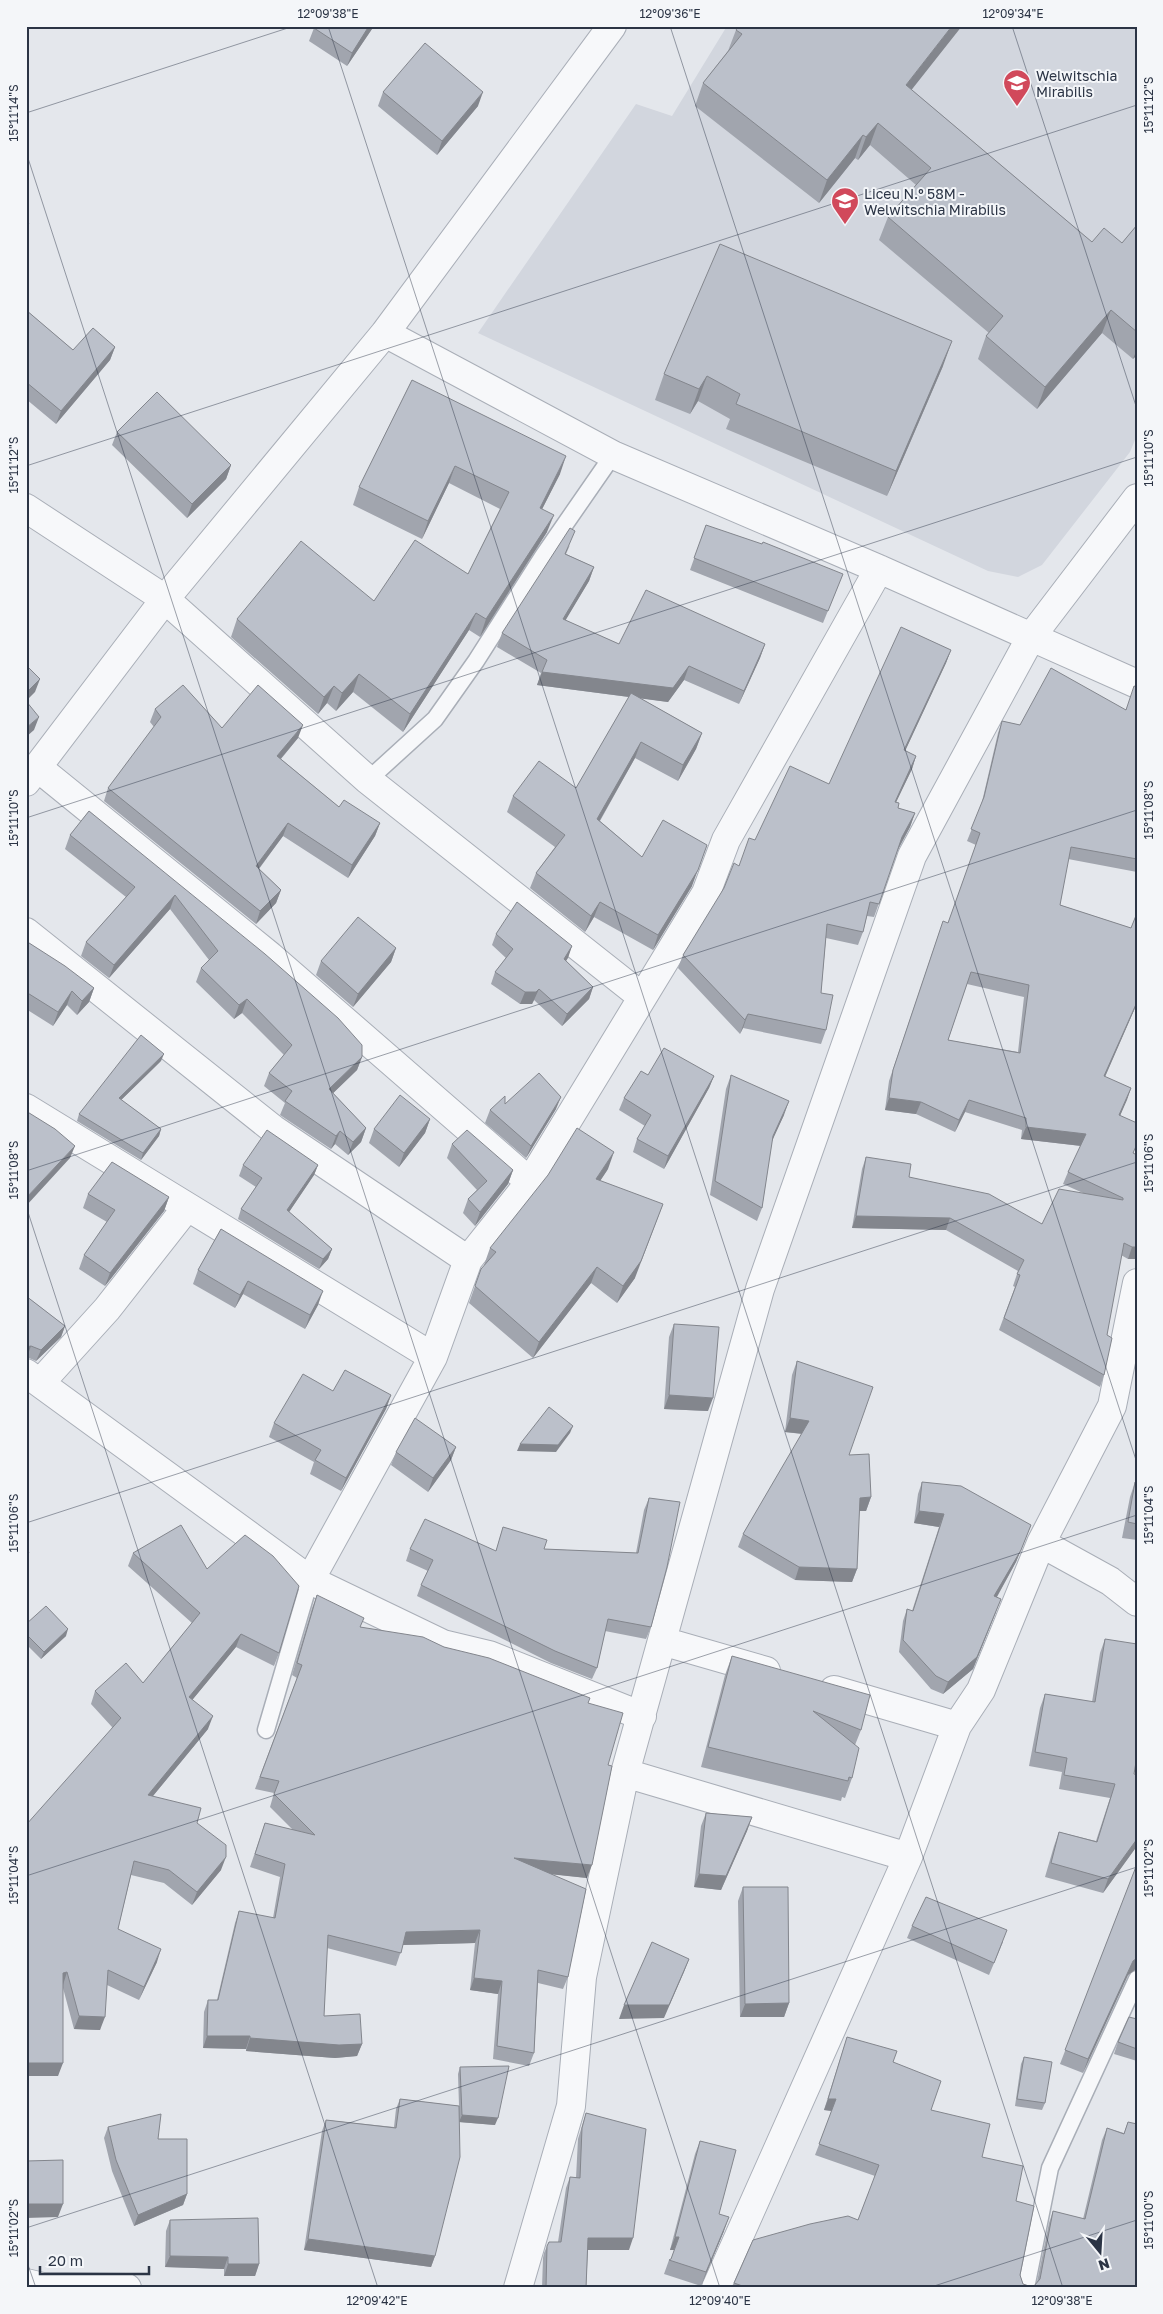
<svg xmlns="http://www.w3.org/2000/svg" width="1163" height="2314" font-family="'Golos Text',sans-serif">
<rect width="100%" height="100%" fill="#e4e7ec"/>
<!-- built -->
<path fill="#d2d6de" d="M727,26H1137V435L1130,452L1042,565L1018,577L988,571L478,333L636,104L672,116Z"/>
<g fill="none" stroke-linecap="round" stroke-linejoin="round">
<!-- lane casing -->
<g stroke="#a9aeb7" stroke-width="19">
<path id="lane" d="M368,780L435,719L476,661L543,556L613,455
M266,1730L310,1580
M1026,2288L1050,2168L1137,1979"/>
</g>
<!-- street casing -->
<g stroke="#a9aeb7" stroke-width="30">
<path id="street" d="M385,333L613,455L879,569L1137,684
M26,508L165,599L368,780L641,996
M37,767L270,956L530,1182
M26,782L165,599L385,333L612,26
M26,932L273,1129L468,1260
M26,1108L433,1357
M26,1373L310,1580L443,1644L489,1655L642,1716
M40,1383L107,1309L187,1207
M1041,1543L1110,1581L1137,1602
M310,1580L433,1357L468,1260L530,1182L706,893L726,840L879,569
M662,1641L766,1671
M834,1690L957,1726
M625,1773L908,1857
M26,2283L43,2287L127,2288
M518,2288L571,2106L582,1977L625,1773L760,1289L912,856L1031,637L1137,498
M716,2288L908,1857L957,1726L981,1690L1041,1543L1112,1406L1137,1283"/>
</g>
<!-- lane -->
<use href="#lane" stroke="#f7f8fa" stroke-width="16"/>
<!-- street -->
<use href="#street" stroke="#f7f8fa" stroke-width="28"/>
</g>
<!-- wall -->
<path fill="#a1a5ae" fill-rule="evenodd" d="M374,26L347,66L309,41L314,28Z
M736,30L912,90L1092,242L1122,243L1137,225V355L1133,359L1102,333L1037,409L978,359L986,336L989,333L879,240L888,217L916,185L870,145L858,160L855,158L819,203L695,106L703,83L728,51Z
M383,92L478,106L437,155L378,106Z
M26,310L73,350L115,347L110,360L56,424L26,399Z
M943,366L887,496L726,429L730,419L698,401L690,414L655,400L664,374Z
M412,380L560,474L542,509L547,532L480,637L469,630L403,732L353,692L336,711L327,703L318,714L231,637L237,619L374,601L468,574L500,509L449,483L422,539L353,505L359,487Z
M117,432L231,465L226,479L187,518L112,445Z
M706,525L838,586L823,623L690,570Z
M570,545L566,554L594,567L589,581L565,620L619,644H765L760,658L739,704L684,680L668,702L640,698L702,733L696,749L678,781L635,758L600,821L642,857L692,886L653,950L594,917L585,932L530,888L536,873L555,847L507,812L513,796L576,788L629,697L537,685L541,673L497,647L502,633Z
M951,650L946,663L905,751L916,756L912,769L896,802L898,808L915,813L910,827L898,850L874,917L867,916L863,932L858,945L826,938L821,993L826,1030L821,1044L743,1028L740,1034L678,968L683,955L755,840L829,784Z
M1137,687V872L1068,859L1060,905L1131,928L1137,913V1009L1135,1008L1105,1077L1131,1088L1120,1116L1134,1153L1137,1259H1128L1121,1255L1107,1335L1104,1375L1100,1387L999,1330L1015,1287L1013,1286L1018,1271L946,1230L852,1228L862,1169L866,1157L909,1177L1042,1224L1083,1193L1063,1184L1068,1172L1081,1146L1021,1139L1022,1130L965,1112L955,1132L916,1114L885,1110L889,1081L939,933L948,923L976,845L967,841L981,806L998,733L1002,721L1020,725L1126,709ZM967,984L1024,997L1018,1052L948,1040Z
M155,709L222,728L298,738L281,759L339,807L380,823L375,836L348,878L283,836L259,869L281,890L276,903L256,924L104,801L108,788L154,727L150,722Z
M89,811L362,1057L357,1070L333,1093L366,1128L361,1142L348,1155L335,1144L331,1149L280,1115L285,1103L264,1086L269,1073L284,1055L242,1013L234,1019L196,982L201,968L209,960L170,909L109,978L81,956L86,942L126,897L65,849L70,835Z
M496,934L572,946L566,961L593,987L589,999L562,1026L534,1000L532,1004H520L491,984L495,972L506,958L492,945Z
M26,941L94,988L89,1002L77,1015L67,1005L53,1026L26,1009Z
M396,948L391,962L353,1007L316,975L321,961Z
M161,1061L121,1100L161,1129L159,1136L141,1160L77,1121L79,1114Z
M648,1075L714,1076L709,1088L664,1169L633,1152L637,1139L645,1126L619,1110L624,1098Z
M731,1075L784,1115L772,1140L762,1208L757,1221L710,1195L726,1089Z
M556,1109L526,1158L485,1123L490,1110Z
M430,1119L425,1133L399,1167L369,1143L374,1129Z
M452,1144L513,1170L508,1184L475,1226L463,1213L468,1199L477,1190L447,1158Z
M243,1165H318L314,1175L289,1212L332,1249L328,1259L319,1269L238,1219L241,1209L256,1187L239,1176Z
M608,1169L600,1181L635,1278L617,1303L591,1283L533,1358L469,1303L481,1269L485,1265H484L490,1248Z
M88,1194L169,1197L164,1211L105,1286L79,1269L84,1255L107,1222L83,1208Z
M221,1229L318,1305L305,1329L243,1294L235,1308L193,1284L198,1270Z
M26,1296L65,1326L61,1337L36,1361L27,1357Z
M674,1324L708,1411L664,1409L669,1337Z
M797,1361L849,1455L871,1497L866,1511H859L857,1569L852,1582L795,1580L738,1547L743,1534L802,1434L785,1432L792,1375Z
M333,1391L391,1395L386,1409L341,1491L310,1474L314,1462L269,1437L274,1423Z
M456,1447L451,1460L428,1492L391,1465L396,1452Z
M922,1482L1031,1525L1016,1562L997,1597L996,1612L973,1669L943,1694L931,1689L899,1652L903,1621L907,1609L912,1611L939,1527L914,1523L918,1494Z
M1135,1482H1137V1540L1122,1538L1130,1497Z
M649,1498L651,1627L646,1639L605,1631L597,1668L592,1679L551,1663L417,1596L421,1585L428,1571L406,1561L410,1549L496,1551L503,1527L544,1549L636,1553L644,1510Z
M133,1553L207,1569L279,1653L274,1666L236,1647L192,1700L208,1729L153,1796L197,1823L221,1870L192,1905L164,1883L131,1875L118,1929L157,1962L139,2000L107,1985L100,2030L74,2029L63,1988L58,2076H26L112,1727L91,1704L95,1691L143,1683L192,1623L128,1566Z
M317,1595L361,1627L444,1647L588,1703L608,1765L587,1878L552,1874L568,1977L563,1989L538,1983L534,2053L529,2066L493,2059L498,1994L470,1990L475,1943L403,1945L396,1966L327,1948L324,2016L362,2044L357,2056L335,2058L246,2051V2049L203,2048L204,2012L208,2000H217L235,1923L239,1911L273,1918L280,1877L250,1867L265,1823L293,1830L270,1807L274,1793L255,1789L297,1678L292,1675L312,1608Z
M26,1624L66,1636L41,1659L26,1644Z
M1105,1639L1134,1774L1137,1846L1103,1893L1045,1877L1054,1846L1059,1832L1096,1841L1110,1798L1059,1789L1062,1772L1029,1766L1040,1708L1045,1694L1092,1702L1100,1653Z
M732,1656L861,1730L855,1745L852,1778L845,1798L842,1797L841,1801L701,1767L725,1675Z
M706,1813L752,1817L747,1831L721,1890L694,1887L701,1826Z
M1137,1864L1136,1969L1128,1975L1083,2073L1060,2064Z
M743,1887L789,2003L784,2017H740L738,1901Z
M912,1926L1003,1942L989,1975L907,1938Z
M1137,2019V2061L1114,2054L1118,2042Z
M847,2037L893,2062L931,2110L982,2157L1016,2201L1020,2275L1023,2284L1029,2286H1034L1037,2282L1049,2223L1053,2211L1083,2219L1102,2140L1107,2128L1124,2133L1128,2122L1137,2288H733L734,2283L858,2220L875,2176L815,2155L832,2111L824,2110Z
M1024,2057L1045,2103L1042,2110L1015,2106L1021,2064Z
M460,2067L495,2125L459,2122L435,2256L431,2267L304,2250L322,2131L326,2120L394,2127L396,2109L400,2099L459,2106L458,2074Z
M586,2113L629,2250H588L586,2288H542L543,2258L544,2253L549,2242H558L566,2188L570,2177L576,2178L578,2139Z
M108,2127L158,2139L187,2194L183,2205L134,2226L112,2171L104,2138Z
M700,2141L719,2214L724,2231L701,2286L664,2274L669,2260H671L674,2250H670L695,2154Z
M170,2220L259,2264L255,2276H224V2269L165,2267L166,2231Z"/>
<!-- shaded-wall -->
<path fill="#83868d" d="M369,26H374L347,66L352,53Z
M952,26H962L898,107L906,85Z
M483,92L478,106L437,155L442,141Z
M878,123L870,145L858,160L866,137Z
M863,135L855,158L819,203L827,180Z
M1111,310L1102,333L1037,409L1045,387Z
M952,341L943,366L887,496L896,471Z
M115,347L110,360L56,424L61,411Z
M1137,349V355L1133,359Z
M707,376L698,401L690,414L699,389Z
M566,456L560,474L534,525L540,508Z
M231,465L226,479L187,518L192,504Z
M455,466L449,483L422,539L428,521Z
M554,515L547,532L480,637L486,619Z
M594,567L589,581L558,633L563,619Z
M476,613L469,630L403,732L410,714Z
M765,644L760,658L739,704L744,691Z
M951,650L946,663L899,764L904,750Z
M689,666L684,680L668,702L537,685L542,672Z
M359,674L353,692L336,711L342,693Z
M40,679L35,692L26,701V693Z
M334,686L327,703L318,714L324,697Z
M39,717L34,730L26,737V728Z
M303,725L298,738L272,769L277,756Z
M702,733L696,749L678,781L683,765Z
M641,742L635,758L592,834L597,819Z
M916,756L912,769L890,815L895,802Z
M915,813L910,827L897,851L902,837Z
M288,823L283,836L251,879L256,866Z
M380,823L375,836L348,878L352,865Z
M707,845L692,886L653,950L658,935Z
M281,890L276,903L256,924L260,911Z
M175,895L170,909L109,978L114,965Z
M600,902L594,917L585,932L591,916Z
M572,946L568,958L559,971L564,959Z
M396,948L391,962L353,1007L358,994Z
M593,987L589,999L562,1026L567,1014Z
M94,988L89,1002L77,1015L82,1001Z
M539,989L534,1000L532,1004H520L525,992Z
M72,991L67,1005L53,1026L58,1012Z
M247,999L242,1013L234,1019L239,1005Z
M1137,1002L1135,1008L1100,1088L1104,1076Z
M748,1014L743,1028L740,1034L745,1020Z
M164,1054L161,1061L116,1105L119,1098Z
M362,1057L357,1070L324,1102L329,1089Z
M714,1076L709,1088L664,1169L668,1156Z
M1131,1088L1127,1100L1115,1127L1119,1115Z
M561,1097L556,1109L526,1158L531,1146Z
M889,1098L921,1102L916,1114L885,1110Z
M969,1100L965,1112L955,1132L959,1120Z
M789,1101L784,1115L768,1150L773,1136Z
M430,1119L425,1133L399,1167L404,1153Z
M1026,1127L1086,1134L1082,1146L1021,1139Z
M366,1128L361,1142L348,1155L353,1142Z
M161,1129L159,1136L141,1160L143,1153Z
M340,1131L335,1144L331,1149L336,1136Z
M75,1146L70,1158L26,1206V1198Z
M614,1152L608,1169L590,1196L596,1179Z
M318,1165L314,1175L283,1221L287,1210Z
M513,1170L508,1184L475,1226L480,1212Z
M169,1197L164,1211L105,1286L110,1273Z
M663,1204L635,1278L617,1303L623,1286Z
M856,1216L950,1218L946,1230L852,1228Z
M1132,1247H1137V1259H1128Z
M332,1249L328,1259L319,1269L323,1259Z
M597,1267L591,1283L533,1358L539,1342Z
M248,1281L243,1294L235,1308L240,1295Z
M323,1291L318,1305L305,1329L310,1315Z
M65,1326L61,1337L36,1361L41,1350Z
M31,1346L27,1357L26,1358V1347Z
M391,1395L386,1409L341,1491L346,1478Z
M669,1395L713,1398L708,1411L664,1409Z
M790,1418L809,1421L805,1434L785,1432Z
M573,1426L570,1433L556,1452L517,1451L520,1444Z
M456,1447L451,1460L428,1492L433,1478Z
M871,1497L866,1511H855L860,1498Z
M919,1511L944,1514L939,1527L914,1523Z
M1031,1525L1016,1562L990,1609L994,1596Z
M799,1567L857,1569L852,1582L795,1580Z
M1001,1599L973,1669L943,1694L948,1682Z
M68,1629L66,1636L41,1659L44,1652Z
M241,1634L236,1647L184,1710L189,1697Z
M213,1716L208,1729L143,1808L148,1795Z
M752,1817L747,1831L721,1890L694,1887L699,1874Z
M1137,1839V1846L1103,1893L1108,1879Z
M226,1857L221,1870L192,1905L197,1892Z
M514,1858L592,1865L587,1878L510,1870Z
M480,1930L475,1943L402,1945L406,1932Z
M161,1949L157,1962L139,2000L144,1987Z
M1137,1958V1966L1136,1969L1128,1975L1083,2073L1088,2059L1133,1961Z
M689,1959L684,1972L664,2018L619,2019L624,2005Z
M67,1972L63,1985V1973Z
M474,1978L502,1981L498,1994L470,1990Z
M789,2003L784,2017H740L745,2004Z
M79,2016L105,2017L100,2030L74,2029Z
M207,2036H250L246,2049L203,2048Z
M250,2038L362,2044L357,2056L335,2058L246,2051Z
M26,2063H63L58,2076H26Z
M828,2099H836L832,2111L824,2110Z
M462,2115L498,2118L495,2125L459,2122Z
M187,2194L183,2205L134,2226L138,2215Z
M26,2204H63L58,2217L26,2218Z
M729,2217L724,2231L701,2286L706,2272Z
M675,2237H679L674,2250H670Z
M588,2238H633L629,2250H584Z
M308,2239L435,2256L431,2267L304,2250Z
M170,2256L228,2257L224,2269L165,2267Z
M228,2264H259L255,2276H224Z"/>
<!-- building -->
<path fill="#bbc0ca" stroke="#83868d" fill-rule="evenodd" d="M315,26H369L352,53L314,28Z
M739,26H952L906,85L1092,242L1104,228L1122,243L1137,225V332L1111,310L1045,387L986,336L1003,316L888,217L931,168L878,123L866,137L863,135L827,180L703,83L742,34L736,30Z
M425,43L483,92L442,141L383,92Z
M26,221L29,223L26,227Z
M720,244L952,341L896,471L736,404L740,394L707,376L699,389L664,374Z
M26,310L73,350L93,328L115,347L61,411L26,382Z
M412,380L566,456L540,508L554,515L486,619L476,613L410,714L359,674L342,693L334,686L324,697L237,619L301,541L374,601L415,540L468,574L509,492L455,466L428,521L359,487Z
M157,392L231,465L192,504L117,432Z
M706,525L762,544L763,542L843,574L828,611L694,558Z
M570,528L575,531L565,554L594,567L563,619L619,644L646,590L765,644L744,691L689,666L673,688L542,672L547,660L502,633Z
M901,627L951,650L904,750L916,756L895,802L899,803L898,808L915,813L902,837L879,904L870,902L863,932L827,924L821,993L833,995L826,1030L748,1014L745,1020L683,955L724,888L734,863L739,866L749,838L755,840L790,766L829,784Z
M26,665L40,679L26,693Z
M1051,668L1126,710L1134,686L1137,687V859L1071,847L1060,905L1131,928L1137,913V1002L1104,1076L1131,1088L1119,1115L1137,1123V1144L1133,1153L1137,1155V1247H1132L1124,1243L1107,1335L1112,1338L1104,1375L1004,1318L1020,1275L1017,1274L1024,1260L950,1218L856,1216L866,1157L911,1164L909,1177L989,1194L1042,1224L1059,1189L1123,1200V1198L1068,1172L1086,1134L1026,1127V1118L969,1100L959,1120L921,1102L889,1098L893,1070L943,921L948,923L980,833L971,829L984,797L1002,721L1020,725ZM971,972L1029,985L1020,1053L948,1040Z
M183,685L222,728L258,685L303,725L277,756L339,807L344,800L380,823L352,865L288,823L256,866L281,890L260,911L108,788L161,717L155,709Z
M631,693L702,733L683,765L641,742L597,819L642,857L663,820L707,845L698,870L658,935L600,902L591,916L536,873L565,835L513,796L539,761L576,788Z
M26,701L39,717L26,728Z
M89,811L265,954L338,1018L362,1045V1057L329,1089L366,1128L353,1142L340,1131L336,1136L285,1101L292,1091L269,1073L292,1045L247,999L239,1005L201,968L218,951L175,895L114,965L86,942L135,887L70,835Z
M517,902L572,946L564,959L593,987L567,1014L539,989L536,992H525L495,972L513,949L496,934Z
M358,917L396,948L358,994L321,961Z
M26,941L65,966L94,988L82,1001L72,991L58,1012L26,992Z
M141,1035L164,1054L119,1098L161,1129L143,1153L79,1114Z
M664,1048L714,1076L668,1156L637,1139L651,1115L624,1098L641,1071L648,1075Z
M539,1073L561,1097L531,1146L490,1110L505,1096V1104Z
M731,1075L789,1101L773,1136L762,1208L715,1181Z
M400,1095L430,1119L404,1153L374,1129Z
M26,1111L55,1129L75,1146L26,1198Z
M577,1128L614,1152L596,1179L663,1204L641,1261L623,1286L597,1267L539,1342L475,1286L481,1269L496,1252L490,1248L548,1175Z
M267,1130L318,1165L287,1210L332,1249L323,1259L241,1209L262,1178L243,1165Z
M467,1130L513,1170L480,1212L468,1199L487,1181L452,1144Z
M112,1162L169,1197L110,1273L84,1255L115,1210L88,1194Z
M221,1229L323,1291L310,1315L248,1281L240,1295L198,1270Z
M26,1296L65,1326L41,1350L31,1346L26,1347Z
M674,1324L719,1327L713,1398L669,1395Z
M797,1361L873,1387L849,1455L869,1454L871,1497L860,1498L857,1569L799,1567L743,1534L809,1421L790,1418Z
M345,1370L391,1395L346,1478L315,1460L321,1450L274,1423L303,1374L333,1391Z
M549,1407L573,1426L558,1445L520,1444Z
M415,1418L456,1447L433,1478L396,1452Z
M922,1482L961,1486L1031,1525L1021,1550L994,1596L1001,1599L977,1657L948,1682L936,1676L903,1640L907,1609L913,1611L944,1514L919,1511Z
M1135,1482H1137V1524L1128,1522Z
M649,1498L680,1502L667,1567L651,1627L608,1619L597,1668L555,1651L421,1585L433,1560L410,1549L425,1519L496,1551L503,1527L547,1540L544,1549L638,1553Z
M181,1525L207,1569L245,1535L273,1556L299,1586L279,1653L241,1634L189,1697L213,1716L148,1795L201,1808L197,1823L226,1845V1857L197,1892L169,1870L134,1861L118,1929L161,1949L144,1987L108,1970L105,2017L79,2016L67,1972L63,1973V2063H26V1825L121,1718L95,1691L126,1663L143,1683L200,1613L133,1553Z
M26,1548L29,1553L26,1555Z
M317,1595L364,1618L360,1627L423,1637L444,1647L489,1658L590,1698L588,1703L623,1713L608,1765L612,1766L592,1865L514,1858L586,1889L568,1977L538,1970L534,2053L497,2046L502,1981L474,1978L480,1930L406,1932L401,1953L328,1935L324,2016L360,2014L362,2044L339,2045L250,2038V2036H207L208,2000H218L239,1911L275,1918L285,1864L255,1854L265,1823L315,1835L274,1794L279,1781L260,1777L302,1665L297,1663Z
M46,1606L68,1629L44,1652L26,1634V1624Z
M1105,1639L1137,1644V1756L1134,1774L1137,1775V1839L1108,1879L1051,1863L1059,1832L1097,1842L1115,1784L1064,1775L1067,1758L1035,1752L1045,1694L1095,1702Z
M732,1656L870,1695L861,1730L813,1711L859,1748L852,1778L849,1777L848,1781L708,1747Z
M706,1813L752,1817L726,1876L699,1874Z
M1137,1864V1958L1133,1961L1088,2059L1065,2050Z
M743,1887H788L789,2003L745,2004Z
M926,1897L1007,1930L994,1963L912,1926Z
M652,1942L689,1959L669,2005H624Z
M1129,2017L1137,2019V2049L1118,2042Z
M847,2037L897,2051L893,2062L941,2081L931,2110L990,2124L982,2157L1023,2166L1016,2201L1034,2206L1020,2275L1023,2284L1029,2286H1034L1040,2279L1053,2211L1085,2219L1107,2128L1124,2134L1128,2122L1137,2124V2288H748L734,2283L753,2240L810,2224L848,2216L858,2220L879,2165L819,2144L836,2099H828Z
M1024,2057L1052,2062L1045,2103L1017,2099Z
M509,2066L498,2118L462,2115L460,2067Z
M400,2099L459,2106L460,2157L435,2256L308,2239L326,2120L396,2128Z
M586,2113L646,2129L633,2238H588L586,2288H546L547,2246L549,2242H561L570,2177L580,2178L582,2128Z
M161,2114L158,2139H187V2194L138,2215L116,2160L108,2127Z
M700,2141L736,2150L719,2214L729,2217L706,2272L669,2260L671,2259L679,2237H675Z
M63,2160V2204H26V2161Z
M258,2218L259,2264H228V2257L170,2256V2220Z"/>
<!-- ticks -->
<path fill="none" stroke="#2b3445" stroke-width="1" stroke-opacity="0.45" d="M328,26L1063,2288M670,26L1137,1463M1012,26L1137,409M26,113L294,26M26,152L720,2288M26,466L1137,105M26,818L1137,457M26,1171L1137,810M26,1206L378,2288M26,1523L1137,1162M26,1876L1137,1515M26,2228L1137,1867M26,2259L36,2288M928,2288L1137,2220"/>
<!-- icons -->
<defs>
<g id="school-pin" transform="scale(1.4375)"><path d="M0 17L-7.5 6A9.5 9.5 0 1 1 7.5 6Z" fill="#d1495b" stroke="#f4f6f9"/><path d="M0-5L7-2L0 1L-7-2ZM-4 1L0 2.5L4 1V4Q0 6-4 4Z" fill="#fff"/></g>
</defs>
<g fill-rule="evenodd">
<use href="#school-pin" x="1017" y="83"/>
<use href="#school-pin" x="845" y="201"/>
</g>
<g text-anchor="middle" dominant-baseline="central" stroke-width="4" stroke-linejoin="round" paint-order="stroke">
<!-- poi labels -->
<g font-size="14" fill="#2b3445" stroke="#f4f6f9" text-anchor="start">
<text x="1036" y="75">Welwitschia<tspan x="1036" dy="16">Mirabilis</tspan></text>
<text x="864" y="193">Liceu N.º 58M -<tspan x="864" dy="16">Welwitschia Mirabilis</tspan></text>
</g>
</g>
<!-- border -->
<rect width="1163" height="2314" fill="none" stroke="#f4f6f9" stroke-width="55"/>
<!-- north arrow -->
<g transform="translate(1100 2252) rotate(162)" stroke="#f4f6f9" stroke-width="4" paint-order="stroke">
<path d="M0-4L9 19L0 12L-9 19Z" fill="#2b3445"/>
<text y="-8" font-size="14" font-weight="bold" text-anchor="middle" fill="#2b3445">N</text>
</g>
<!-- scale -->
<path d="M40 2266v8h109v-8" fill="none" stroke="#2b3445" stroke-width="2.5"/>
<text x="48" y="2266" font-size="15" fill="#2b3445" stroke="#f4f6f9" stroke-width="4" paint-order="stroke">20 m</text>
<rect x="28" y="28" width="1108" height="2258" fill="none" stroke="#2b3445" stroke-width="2"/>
<g font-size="12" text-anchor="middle" fill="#2b3445">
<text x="328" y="18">12°09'38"E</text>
<text x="670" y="18">12°09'36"E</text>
<text x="1013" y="18">12°09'34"E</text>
<text transform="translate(1149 105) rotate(-90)" y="4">15°11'12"S</text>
<text transform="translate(14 113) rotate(-90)" y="4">15°11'14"S</text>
<text transform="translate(1149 458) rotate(-90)" y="4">15°11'10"S</text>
<text transform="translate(14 465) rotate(-90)" y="4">15°11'12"S</text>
<text transform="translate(1149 810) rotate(-90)" y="4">15°11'08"S</text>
<text transform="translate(14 818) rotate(-90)" y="4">15°11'10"S</text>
<text transform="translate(1149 1163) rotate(-90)" y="4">15°11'06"S</text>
<text transform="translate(14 1170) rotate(-90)" y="4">15°11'08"S</text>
<text transform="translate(1149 1515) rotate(-90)" y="4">15°11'04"S</text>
<text transform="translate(14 1523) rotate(-90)" y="4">15°11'06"S</text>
<text transform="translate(1149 1868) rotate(-90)" y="4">15°11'02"S</text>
<text transform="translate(14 1875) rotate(-90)" y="4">15°11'04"S</text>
<text transform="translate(1149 2220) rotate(-90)" y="4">15°11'00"S</text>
<text transform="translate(14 2228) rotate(-90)" y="4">15°11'02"S</text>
<text x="377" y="2305">12°09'42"E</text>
<text x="720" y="2305">12°09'40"E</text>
<text x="1062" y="2305">12°09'38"E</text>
</g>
</svg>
